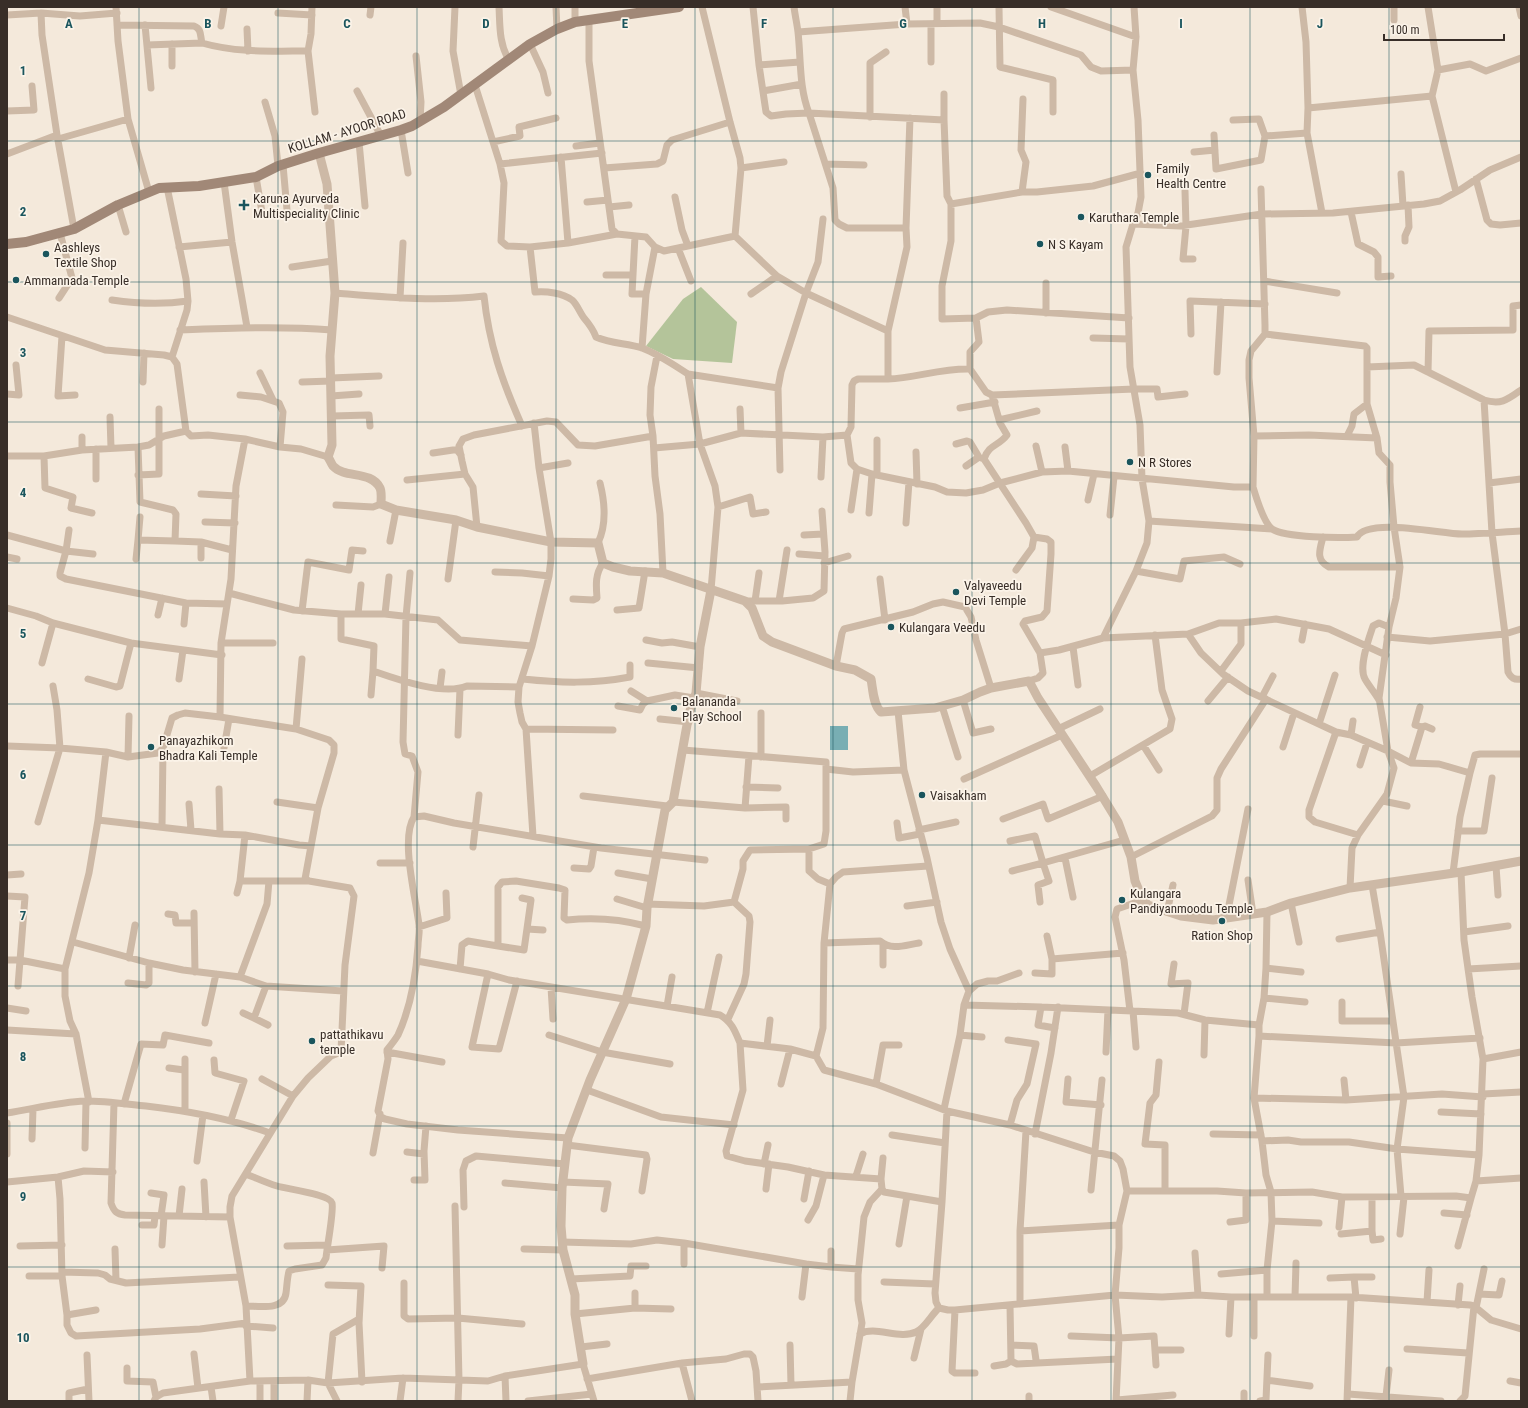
<svg xmlns="http://www.w3.org/2000/svg" width="1528" height="1408" font-family="'Roboto Condensed',sans-serif">
<rect width="100%" height="100%" fill="#f4e9db"/>
<!-- green -->
<path fill="#b4c49a" d="M701,287L737,322L732,363L673,359L646,346L683,299Z"/>
<!-- water -->
<path fill="#78aeb3" d="M830,726H848V750H830Z"/>
<g fill="none" stroke-linecap="round" stroke-linejoin="round">
<!-- minor -->
<path stroke="#cdb9a6" stroke-width="7" d="M116,7L118,41L128,119L149,192
M312,7L311,34L308,51L315,112
M455,7L453,51L461,95
M499,7C500,26 499,44 509,60
M556,7L557,29
M702,7L730,122L740,158L741,168L735,236
M753,7L759,65L766,112L771,116L786,114L809,113L833,188L835,220L839,224L847,228H906
M794,7C795,15 797,24 798,32C801,59 799,88 809,113L944,120L947,196L951,204L1022,192H1037L1093,186L1141,173
M905,7L907,24
M937,7V23
M999,7L1000,67L1053,80V112
M1051,7L1136,37
M1134,7L1136,37L1133,70L1138,120L1141,197L1138,213L1133,224L1180,226L1262,214L1333,213L1424,204L1440,201L1460,190L1490,170L1521,157
M1302,7L1306,42L1308,108L1307,133L1322,213
M1394,7V20
M1428,7L1438,70L1432,96L1456,192
M1519,7L1521,16
M41,13L80,16L117,13
M278,13L312,15
M7,15L41,13L42,35L57,135L74,229
M370,15L371,7
M589,20V61L612,229L617,234L646,237L655,247L664,251L735,236L777,276L806,293L888,331V379C915,378 942,368 970,369L986,392L992,395L1134,389H1157L1158,397L1185,394
M575,22V7
M931,24V62
M117,25L194,26C202,29 200,36 202,43C237,53 272,51 308,51
M145,25L151,88
M221,26L224,7
M247,29L248,51
M798,32L907,24L980,23L999,27L1081,55L1091,67L1101,71L1133,70
M172,44V66
M530,44L543,72L548,93
M147,45L202,43
M416,56L421,102L420,121
M759,65L800,62
M1438,70L1470,64L1486,71L1521,58
M475,85L500,164L504,183L501,241L507,246L530,247L568,243L617,234
M357,91L381,136
M763,91L802,84
M944,94V120
M265,102L275,136L278,166
M1308,108L1432,96
M7,111L34,110L32,86
M870,117V63L886,52
M1233,120L1259,119L1265,136
M401,130L408,173
M1214,135L1216,169L1261,160L1265,136L1307,133
M58,139L128,119
M359,142L365,206
M493,142L520,136L519,127L556,118
M576,146L600,143
M1194,152L1215,150
M7,154L57,135
M561,157L568,243
M500,164L602,153
M826,164L864,165
M283,165L287,210
M604,168L657,164L663,161L667,145L672,140L730,122
M741,168L784,162
M1401,174L1403,206
M256,177L262,212
M1476,179L1487,220L1491,224L1500,225L1521,223
M224,182L232,242L247,327
M167,187L186,279L188,301L187,310L172,357
M1185,191L1186,226L1183,259H1193
M1022,192L1026,162L1021,150L1023,99
M675,197L682,230L688,246
M587,202L608,200
M951,204V241L942,286V319L976,318L979,342L970,352V369
M118,205L126,232
M609,207L629,205
M1351,212L1358,244L1374,252L1378,257V277L1391,276
M635,236L632,294H646
M1405,241V236L1409,227L1408,205
M179,247L232,242
M530,247L535,292C547,291 562,293 572,300C577,304 580,313 584,318C590,325 593,329 596,337C611,344 627,343 642,348C658,354 674,365 688,374L700,444L715,486L718,507L711,590
M678,248L691,281
M292,267L332,261
M606,275H633
M1264,281L1337,293
M1046,283V313
M335,293C385,297 435,302 484,296C489,344 502,381 522,426
M751,294L777,276
M59,298L72,278L60,233
M400,298L403,243
M112,300C139,304 161,305 188,301
M7,317L105,350L164,355L172,357L177,364L186,431
M976,318L988,312L1007,310L1129,318
M180,330C231,328 282,326 332,330
M888,331L907,247L906,228L910,118
M1191,334L1190,301L1265,304
M1265,334L1365,346L1367,348V404L1377,438L1379,453L1390,465V482L1394,527L1400,567L1396,598L1389,627L1379,698L1388,751L1394,768L1387,794L1358,835L1352,848L1350,888
M62,336L58,396L75,395
M1093,338L1129,339
M642,348L646,294L655,247
M657,356L651,387L650,415L653,436L655,476L660,514L663,573
M1367,367L1414,365L1484,400C1501,405 1507,400 1521,390
M1217,372L1221,302
M1428,372L1429,331L1513,330V306L1521,305
M260,373L273,400
M688,374L778,388
M331,378L379,376
M143,382L144,353
M302,382L331,381
M7,394L19,395L16,365
M240,395L261,397L279,403L283,412L280,447
M992,395L1000,423L1007,435C999,446 989,444 984,459L1026,523L1034,537L1047,539L1051,542V554L1047,611L1042,617L1025,621L1023,624L1040,653
M331,396L359,394
M1484,400L1492,533L1505,634L1508,672C1511,678 1514,680 1521,679
M960,408L995,402
M740,409L741,433
M332,416L369,415L370,426
M110,417L111,448
M999,420L1037,411
M847,435L851,427L852,385L854,381L858,379H888
M1254,436L1309,435L1377,438
M1347,436L1352,426L1354,414L1367,404
M82,437V450
M877,440V475
M956,444L967,441L970,442L979,457L984,459
M1036,446L1042,472
M138,447L140,502L173,510L176,514L175,541L201,542L232,550
M1065,447L1068,471
M654,448L700,444L741,433L823,437L847,435L851,463L857,469L872,474L935,487L947,492L966,493L983,490L1000,483L1042,472L1068,471L1234,487H1253C1256,497 1264,523 1272,529C1286,538 1340,538 1357,537C1368,517 1441,534 1462,534C1482,534 1501,532 1521,531
M916,452L917,484
M433,453L453,450H457L461,455
M7,456H44L82,450L138,447L149,445L164,436L186,431L191,436L208,435L245,439L280,447L301,449L328,457
M44,456L45,488L73,497L71,508L92,513
M966,466L979,457
M539,468L568,463
M780,470L778,388L781,372L806,293L818,262L823,219
M138,475L159,474V409
M821,477L823,437
M96,479V449
M407,480L465,474
M1489,483L1521,479
M1253,487L1254,436L1249,378V360L1251,351L1265,334V325L1261,189
M201,494L236,496
M1088,500L1094,474
M336,505L373,507L381,504
M718,507L750,497L753,514L766,512
M851,510L857,469
M869,513L872,474
M1110,515L1114,477
M140,517L138,540L175,541
M1149,521L1272,529
M205,522L235,523
M906,523L909,482
M477,527L473,487L465,474L462,461L459,446L463,439L474,435L547,421L556,422L578,445L595,446L653,436
M69,530L66,551L93,554
M7,535L66,551L60,573V576L66,579L186,603L227,604
M804,535L823,534
M1323,537C1320,549 1315,560 1329,567H1400
M390,541L396,510
M598,543C607,524 605,503 600,483
M799,554L825,556
M7,557L17,559
M201,558V542
M136,559L138,540
M824,563L848,556
M1016,570L1032,548L1034,537
M1136,571L1180,579L1184,561L1224,557L1240,564
M495,572L522,573L549,576
M410,573L406,617L403,742L405,754L412,756L418,772L414,817
M448,579L456,520
M880,579L885,620
M229,593L294,610L341,614H385L438,620L460,640L532,646
M573,599L593,600L597,598C596,585 595,574 603,563
M745,601H782L813,598L824,591L825,552L822,511
M755,601L759,573
M779,601L787,550
M7,608L36,616L53,623L131,643L222,655
M617,610L639,608L645,571
M302,611L308,562L349,570L352,550L363,551
M341,614V639L374,646L373,671C396,679 443,696 467,686L519,687
M358,614L361,585
M385,614L389,577
M158,615L162,598
M184,624L186,603
M1188,634L1219,623H1241L1276,619L1329,629L1386,655
M1387,637L1430,641L1505,634L1521,629
M1103,638L1136,571L1147,543L1149,521L1142,479L1140,425L1130,367L1126,247L1133,224
M646,640L662,643L672,642L700,647
M1302,640L1305,624
M221,643H273
M1073,647L1078,685
M42,663L53,623
M648,663L699,668
M836,666L842,633L844,629L913,612L933,604L943,602L965,607L971,617L976,640L991,688
M1221,671L1241,644V623
M88,679L116,687L120,686L131,643
M179,679L183,650
M523,679C560,683 593,684 630,677V665
M1029,681L1038,678L1043,673L1040,653L1059,650L1103,638L1188,634L1201,653L1223,674L1248,691L1336,732L1351,735L1388,751L1411,763L1439,764L1470,773L1460,817L1453,873
M440,688L442,672
M631,691L647,701
M696,693L737,701
M371,695L373,671
M1262,697L1273,676
M963,700L973,733L991,729
M1379,700C1375,693 1369,686 1365,679C1358,667 1369,638 1373,626L1379,623L1389,627
M1208,701L1228,677
M618,706L640,710L643,704L647,701L675,695L694,698
M942,706L958,757
M898,711L904,770L927,858L941,922L950,949L969,991L964,1005L960,1035L944,1109
M220,717L221,643L231,579L236,486L245,439
M660,719L689,722
M1319,724L1335,675
M1422,727L1425,726L1432,729
M296,729L302,659
M526,729L613,730
M1058,729L1100,709
M1336,732L1309,810V817L1315,822L1358,835
M458,735L460,689
M1351,735L1353,721
M1143,745L1159,770
M7,746L60,748L106,752L98,820L220,834L245,835L299,845L311,846
M1283,747L1294,713
M224,748L229,719
M683,750L826,762V769L853,772L904,770
M106,752L128,757L158,753L163,748L172,718L178,715L185,713L220,717L296,729L329,740L334,745V753L318,808L305,879L309,881L350,888L354,896L345,965L341,1052L331,1056L308,1078L293,1096L232,1196L230,1207V1217L246,1306L250,1381L308,1380L328,1383L403,1378L488,1381L505,1376L583,1364L594,1401
M128,757L129,716
M761,757V713
M1411,763L1422,727L1415,725L1420,707
M1360,765L1367,743
M1470,773L1475,755L1480,754H1521
M1090,776L1170,729L1172,719L1162,690L1155,635
M964,779L1062,735
M746,787L778,788
M219,789L220,834
M583,796L667,806
M1383,801L1407,806
M277,802L318,808
M673,802L745,808L749,756
M189,804L191,830
M745,808L786,807V819
M1003,819L1043,804L1048,819L1103,796
M38,822L60,748L57,710L53,686
M897,823L899,838L920,834
M162,827L163,748
M919,830L956,822
M1458,831H1484L1492,778
M533,836L526,729L522,722L520,713L518,702L519,687L532,646L549,576L551,559V542L539,468L534,423
M1010,841L1035,836L1043,863L1012,871
M473,847L479,795
M809,849V871L818,879L830,884L836,877L843,872L928,866
M1131,857L1212,816L1217,810V778L1221,769L1266,699
M1065,858L1073,897
M380,863H410
M1496,866L1498,895
M574,868L589,869L591,866L594,847
M618,873L652,879
M7,875L21,874
M1248,880L1253,914
M240,881L245,835
M1372,885L1380,932L1404,1097L1397,1149L1401,1196
M237,893L240,881H269
M7,896L25,897L18,986
M617,899L647,908
M1040,902L1038,885L1049,881L1043,863L1124,840
M1291,903L1299,942
M647,904L704,906L734,902L743,869V861L750,850L809,849L824,844L826,831V769
M907,906L937,902
M1167,912L1173,885
M194,913L195,972
M168,914L175,915L176,923H194
M1228,918L1229,905L1248,809
M419,927L447,918L446,893
M527,929L543,930
M1464,932L1508,926
M1047,936L1052,959
M1339,939L1380,932
M73,942L149,963L183,970L240,977L266,986L343,991
M824,943L880,941C892,951 905,945 919,943
M883,944V965
M498,946L524,950L531,900L522,898
M129,958L135,925
M7,960H20L65,969
M417,961L488,974L509,980L720,1015C732,1022 735,1031 740,1043L790,1049L816,1056L824,1070L876,1084L947,1111L1010,1125L1094,1152L1114,1156L1120,1161L1123,1169L1127,1191
M1174,964L1171,984L1188,983L1184,1014
M1266,968L1301,972
M460,969L462,945L468,941L498,946V887L502,882L516,881L559,888L565,890L564,918L567,920C594,917 620,919 646,926
M1468,969L1521,966
M1035,973L1052,974V959L1123,953
M488,974L472,1047L499,1049L517,981
M240,977L267,904L269,881H309
M128,983L146,985L149,983V963
M551,987L553,1019
M969,991L977,984L988,981H997L1019,973
M1264,998L1305,1002
M1342,1002V1021H1393
M964,1005L1041,1007L1178,1013L1205,1020L1259,1025
M667,1006L672,977
M1041,1007L1038,1025L1055,1028
M7,1008L26,1011
M1130,1011L1124,960L1115,917L1117,909L1143,900
M1133,1011L1136,1047
M243,1013L254,1018L266,986
M707,1013L719,957
M254,1018L268,1025
M728,1019L744,984L746,974L750,922L749,916L734,902
M205,1023L216,974
M7,1030L76,1034
M549,1035L602,1052L670,1064
M960,1035L982,1037
M1259,1036L1396,1043L1480,1038
M1008,1040L1036,1044L1027,1084L1017,1100L1010,1125
M740,1043L743,1090L726,1151L727,1156L745,1161L788,1167L824,1175L881,1179L882,1189L884,1192L942,1202
M767,1046L770,1020
M387,1052L442,1062
M1106,1052L1108,1010
M1204,1055L1205,1020
M816,1056L823,1028L824,943L830,884
M1483,1059L1521,1052
M214,1060L215,1073L244,1081L231,1120
M1159,1062L1156,1095L1150,1103L1145,1144L1165,1145V1190
M169,1068L184,1070
M262,1079L293,1096
M1068,1079L1066,1102L1101,1105
M1344,1080L1346,1100
M781,1084L790,1049
M876,1084L883,1045H899
M587,1090L661,1117L734,1125
M1483,1094L1521,1092
M1254,1098L1346,1100L1442,1094L1483,1097
M89,1102L76,1034L70,1021L65,996V969L89,873L98,820
M114,1103L111,1203C114,1212 117,1214 125,1215L230,1217
M124,1104L141,1044L163,1045L165,1035L209,1043
M185,1111V1059
M947,1111L942,1202L935,1293L936,1302L939,1308L948,1310H955L1115,1295L1162,1297L1198,1295L1231,1297H1351L1470,1305L1474,1306L1491,1320L1521,1329
M1441,1112L1481,1114
M7,1113C33,1109 59,1102 85,1101C105,1101 126,1104 146,1106C189,1111 229,1118 270,1133
M7,1123V1154
M1035,1134L1051,1053L1058,1007
M1213,1134L1261,1135
M892,1135L945,1143
M568,1138L458,1130L407,1124L385,1119L381,1117L378,1111L388,1059L387,1050C391,1045 395,1040 398,1035C410,1009 416,975 418,946C418,939 420,932 419,925C416,899 400,838 414,817L424,816L454,823L601,848L705,860
M32,1139L33,1109
M1262,1141L1288,1140L1301,1142H1349L1397,1149L1479,1155
M567,1145L646,1155L647,1159L642,1191
M85,1148L86,1101
M407,1152L424,1154
M373,1153L380,1114
M197,1161L203,1115
M764,1164L768,1145
M246,1174C256,1178 267,1183 277,1186C287,1189 329,1194 332,1203C334,1211 327,1247 326,1258L322,1265L295,1269L289,1271C287,1279 287,1286 286,1293C284,1311 259,1306 246,1306
M856,1176L863,1154
M58,1177L60,1199L62,1276L67,1315V1325L71,1333L76,1336L200,1329L246,1323
M881,1179L883,1158
M414,1180H425L424,1151L426,1126
M1476,1181L1521,1178
M7,1182L58,1177L84,1171L113,1172
M204,1182L206,1217
M563,1182L608,1184L604,1209
M505,1183L562,1188
M766,1189L769,1164
M1091,1190L1102,1080
M151,1193L164,1195L161,1216
M804,1199L809,1171
M455,1206L459,1380L458,1401
M464,1207L463,1170L466,1161L476,1156L565,1164
M1444,1213L1467,1215
M179,1216L182,1189
M808,1220L816,1206L824,1175
M1272,1221L1319,1223
M1230,1222L1246,1220V1193
M142,1225H154L155,1216
M1339,1227L1342,1197
M1020,1231L1119,1225
M1372,1231L1373,1240L1381,1239
M1341,1234L1372,1231V1197
M1400,1234L1404,1197
M562,1242L631,1244L657,1240L684,1243L806,1264
M899,1244L907,1196
M162,1245L164,1216
M20,1246L62,1245
M287,1246L327,1245
M1458,1246L1471,1198
M115,1249L116,1280
M524,1249L563,1250
M327,1250L384,1246L382,1268
M831,1251V1267L858,1269
M1195,1253L1198,1295
M684,1264V1243
M62,1272L98,1273L105,1275L110,1279L126,1283L239,1277
M1221,1274L1267,1270
M29,1276H62
M1354,1277H1372
M1330,1278L1354,1277L1356,1298
M571,1279L630,1276L631,1266H646
M884,1282L935,1284
M404,1283V1316L408,1319L458,1318L522,1324
M328,1285L361,1286L359,1323L362,1382
M635,1293V1308
M1479,1294L1499,1295L1502,1281
M802,1297L806,1264L831,1267
M1254,1297V1336
M1267,1297V1270L1272,1221L1271,1192L1266,1175L1262,1141L1254,1098L1259,1036V1025L1264,998L1266,968L1267,912
M1295,1297L1296,1263
M1427,1302L1429,1270
M1020,1304V1231L1026,1131
M1010,1305L1011,1361L1017,1364L1118,1359
M1458,1305L1460,1286
M1476,1308L1484,1269
M955,1310L952,1371L955,1373H975
M575,1314L635,1308L671,1309
M67,1315L96,1310
M246,1326L273,1328
M860,1334C875,1325 899,1340 916,1332C925,1328 931,1315 939,1308
M1229,1334L1231,1297
M1071,1336L1119,1338L1154,1336L1156,1365
M790,1345L791,1385
M1011,1345L1034,1346L1036,1360
M581,1347L607,1344
M1407,1349L1468,1353
M1155,1350H1181
M194,1354L198,1388
M87,1355L89,1401
M914,1358L921,1329
M682,1363L692,1401
M994,1366L1006,1364L1011,1361
M127,1368V1381L153,1382L156,1397
M505,1376L506,1401
M587,1379L682,1363L726,1359L744,1354H750L753,1357L756,1371L758,1401
M1267,1380L1310,1386
M274,1381V1401
M1510,1381L1521,1383
M211,1387L213,1401
M757,1387L852,1382
M1244,1393V1401
M1348,1394L1441,1401
M1386,1396L1389,1370
M1117,1400L1173,1395
M69,1401V1393L88,1389
M154,1401L156,1397L163,1393L250,1381
M260,1401V1381
M307,1401L308,1380
M337,1401L328,1383L333,1334L359,1319
M400,1401L403,1378
M528,1401L592,1394
M850,1401L852,1382L862,1323L858,1300V1275L864,1217L870,1202L882,1189
M1029,1401V1396
M1116,1401L1119,1338L1115,1295L1119,1248V1225L1127,1191H1217L1246,1193L1312,1192L1342,1197L1456,1196L1471,1198L1476,1181L1479,1155L1483,1059L1472,997L1464,940L1461,872
M1260,1401L1266,1400L1268,1355
M1347,1401L1351,1297
M1460,1401L1465,1396L1474,1306"/>
<!-- tertiary -->
<path stroke="#cdb9a6" stroke-width="9" d="M319,153L327,184L335,293L330,356L332,445L328,457C330,460 331,463 333,466C345,479 371,470 380,488C382,492 381,499 381,504L396,510L456,520L477,527L551,542L598,543L603,563L613,567L630,571L663,573L745,601L752,608L763,636L772,642L836,666L855,670L871,679C873,689 873,705 881,712L935,708L963,700L980,692L991,688L1029,681L1038,698L1096,786L1118,822L1131,857L1135,881L1143,900L1148,905L1181,916L1213,920L1267,912L1291,903L1350,888L1461,872L1521,861
M583,1364L575,1314V1295L563,1250L561,1226L562,1188L568,1138L590,1080L626,999L646,926L647,908L665,810L673,802L689,714L696,693L700,647L711,590"/>
<!-- secondary -->
<path stroke="#a18877" stroke-width="10" d="M7,244L26,242L74,229L118,205L159,188L199,186L256,177L278,166L319,153L401,130L412,126L444,107L530,44L557,29L575,22L679,7"/>
</g>
<!-- grid -->
<path fill="none" stroke="#1a555d" stroke-width="1" stroke-opacity="0.55" d="M139,7V1401M278,7V1401M417,7V1401M556,7V1401M695,7V1401M833,7V1401M972,7V1401M1111,7V1401M1250,7V1401M1389,7V1401M7,141H1521M7,282H1521M7,422H1521M7,563H1521M7,704H1521M7,845H1521M7,986H1521M7,1126H1521M7,1267H1521"/>
<!-- markers -->
<g fill="#1a555d" stroke="#fbf3e8" stroke-width="1.5">
<circle cx="1148" cy="175" r="4"/>
<path d="M242 199h4v4h4v4h-4v4h-4v-4h-4v-4h4z"/>
<circle cx="1081" cy="217" r="4"/>
<circle cx="1040" cy="244" r="4"/>
<circle cx="46" cy="254" r="4"/>
<circle cx="16" cy="280" r="4"/>
<circle cx="1130" cy="462" r="4"/>
<circle cx="956" cy="592" r="4"/>
<circle cx="891" cy="627" r="4"/>
<circle cx="674" cy="708" r="4"/>
<circle cx="151" cy="747" r="4"/>
<circle cx="922" cy="795" r="4"/>
<circle cx="1122" cy="900" r="4"/>
<circle cx="1222" cy="921" r="4"/>
<circle cx="312" cy="1041" r="4"/>
</g>
<g text-anchor="middle" dominant-baseline="central" stroke-width="3.5" stroke-linejoin="round" paint-order="stroke">
<!-- street labels -->
<g font-size="13" fill="#382e28" stroke="#fbf3e8">
<text transform="translate(347 131) rotate(-17)">KOLLAM - AYOOR ROAD</text>
</g>
<!-- poi labels -->
<g font-size="13" fill="#382e28" stroke="#fbf3e8" text-anchor="start">
<text x="1156" y="168">Family<tspan x="1156" dy="15">Health Centre</tspan></text>
<text x="253" y="198">Karuna Ayurveda<tspan x="253" dy="15">Multispeciality Clinic</tspan></text>
<text x="1089" y="217">Karuthara Temple</text>
<text x="1048" y="244">N S Kayam</text>
<text x="54" y="247">Aashleys<tspan x="54" dy="15">Textile Shop</tspan></text>
<text x="24" y="280">Ammannada Temple</text>
<text x="1138" y="462">N R Stores</text>
<text x="964" y="585">Valyaveedu<tspan x="964" dy="15">Devi Temple</tspan></text>
<text x="899" y="627">Kulangara Veedu</text>
<text x="682" y="701">Balananda<tspan x="682" dy="15">Play School</tspan></text>
<text x="159" y="740">Panayazhikom<tspan x="159" dy="15">Bhadra Kali Temple</tspan></text>
<text x="930" y="795">Vaisakham</text>
<text x="1130" y="893">Kulangara<tspan x="1130" dy="15">Pandiyanmoodu Temple</tspan></text>
<text x="1222" y="935" text-anchor="middle">Ration Shop</text>
<text x="320" y="1034">pattathikavu<tspan x="320" dy="15">temple</tspan></text>
</g>
</g>
<g font-size="13" text-anchor="middle" font-weight="bold" fill="#1a555d" stroke="#fbf3e8" stroke-width="3.5" stroke-linejoin="round" paint-order="stroke">
<text x="69" y="28">A</text>
<text x="208" y="28">B</text>
<text x="347" y="28">C</text>
<text x="486" y="28">D</text>
<text x="625" y="28">E</text>
<text x="764" y="28">F</text>
<text x="903" y="28">G</text>
<text x="1042" y="28">H</text>
<text x="1181" y="28">I</text>
<text x="1320" y="28">J</text>
<text x="23" y="75">1</text>
<text x="23" y="216">2</text>
<text x="23" y="357">3</text>
<text x="23" y="497">4</text>
<text x="23" y="638">5</text>
<text x="23" y="779">6</text>
<text x="23" y="920">7</text>
<text x="23" y="1061">8</text>
<text x="23" y="1201">9</text>
<text x="23" y="1342">10</text>
</g>
<!-- border -->
<rect width="1528" height="1408" fill="none" stroke="#382e28" stroke-width="16"/>
<!-- scale -->
<path d="M1384 34v6h120v-6" fill="none" stroke="#382e28" stroke-width="2"/>
<text x="1390" y="34" font-size="12" fill="#382e28" stroke="#fbf3e8" stroke-width="3" paint-order="stroke">100 m</text>
</svg>
